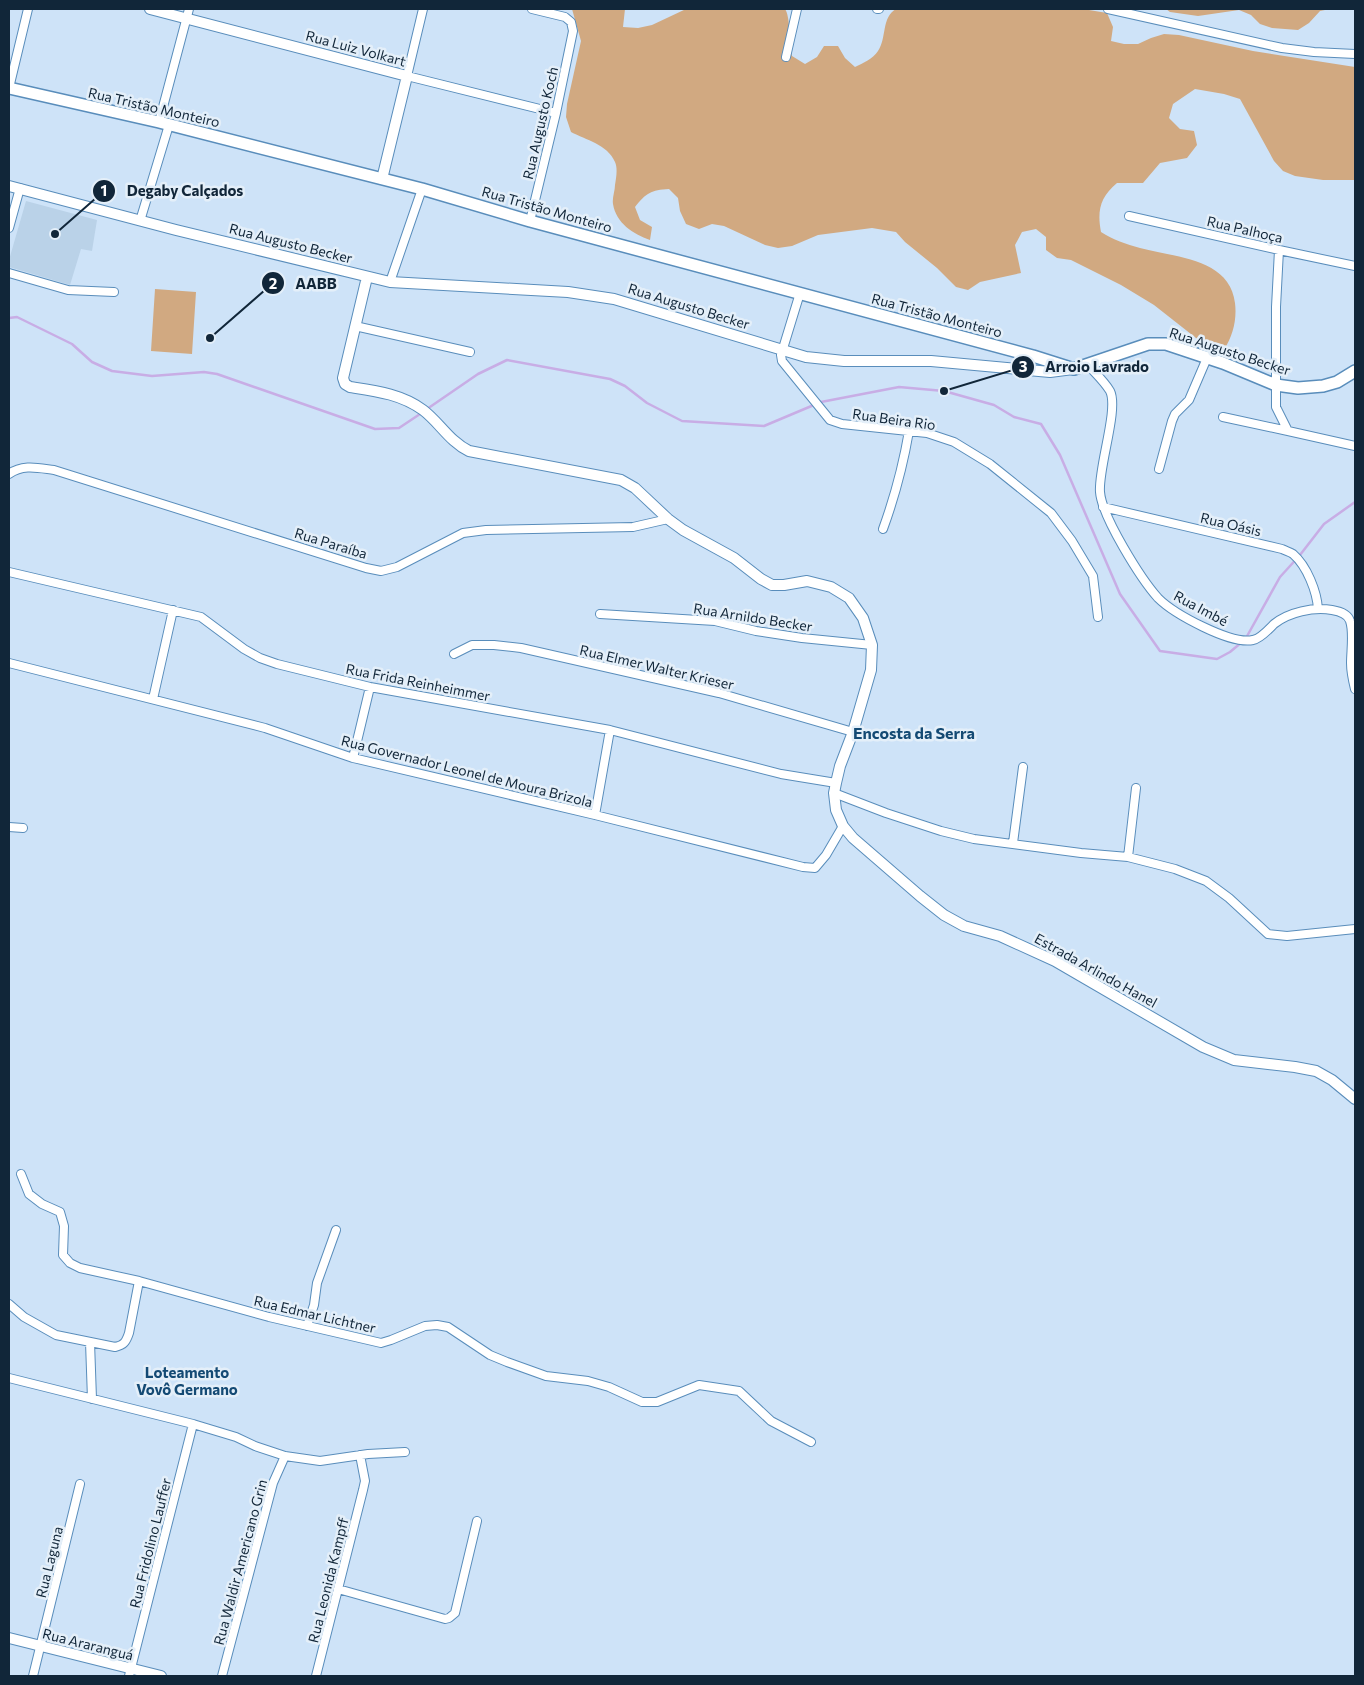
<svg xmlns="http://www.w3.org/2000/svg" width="1364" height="1685" font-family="Commissioner,sans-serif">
<rect width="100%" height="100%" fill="#cee3f8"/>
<!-- built -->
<path fill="#bad2e8" d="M26,201L97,220L92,251L81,249L70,285L9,267V260Z"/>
<!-- green -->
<path fill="#d1a981" d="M572,9H625L623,27L638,28L652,25L686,9H785C790,15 790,45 792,56L805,64L817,57L824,46H838L845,58L855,67C863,63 873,59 878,51C887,38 881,18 896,9H1083L1107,13L1113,27L1111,41L1124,44H1138L1151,38L1164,34L1179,35L1253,51L1355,67V180H1323L1295,176L1283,171L1274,161L1240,99L1224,94L1195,89L1173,104L1169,118L1180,129L1194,131L1197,145L1187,158L1160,163L1143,183H1117C1100,197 1097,211 1101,232C1113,240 1126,244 1140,248C1173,257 1230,258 1235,303C1237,320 1233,335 1224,350L1210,349L1154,305L1121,285L1071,260L1057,258L1046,250V237L1036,229L1022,232L1015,245L1021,273L980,282L968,290L956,287L937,268L905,242L896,232L872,228L818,235L792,246L778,248L765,245L724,226L712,224L699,229L686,224L680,211L678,198L669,189C651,190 646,193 635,207L640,220L652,227L650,240C633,234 616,223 613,204C612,198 615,191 615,185C616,178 618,169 615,162C607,144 586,140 571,132L566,117L567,104L581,41Z
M1166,9H1330L1320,11L1309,23L1298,30L1272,28L1260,24L1251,15L1239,10L1198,16L1170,12Z
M155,289L196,292L192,354L151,351Z"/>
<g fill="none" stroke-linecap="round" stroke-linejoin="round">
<!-- stream -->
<path stroke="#c8ade5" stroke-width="2.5" d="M9,318L17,317L72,344L92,362L112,371L152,376L204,372L217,374L375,429L399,428L423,412
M427,409L478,374L507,360L610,379L625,386L647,403L682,421L764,426L821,402L899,387L944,391L994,405L1014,417L1041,424L1060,455L1120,594L1160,651L1217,659L1230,652L1242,642
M1246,638L1280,577L1300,555L1324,524L1355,502"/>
<!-- minor casing -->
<g stroke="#598dbb" stroke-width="10">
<path id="minor" d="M423,9L407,76L556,113
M877,9H879
M1108,9L1282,48L1314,52L1355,54
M786,57L797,9
M9,88L28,9
M159,122L189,9
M1129,216L1279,250L1355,266
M140,221L169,125
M530,221L556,113L573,31L571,22L565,17L532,9
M9,228L20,188
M1279,250L1276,307V407L1288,431L1355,446
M9,273L68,290L114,292
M390,282L422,189
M800,293L781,355L782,361L830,420L842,424L927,433L954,442L990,464L1051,513L1072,541L1093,576L1098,617
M355,326L470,352
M1088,365C1095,373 1104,381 1110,391C1119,409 1098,468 1100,492C1102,517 1141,579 1158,598C1174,614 1231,645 1253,640C1260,639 1269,629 1274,624C1289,612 1313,607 1332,610C1338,611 1348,614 1350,621C1354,632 1351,651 1351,663C1351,671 1353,681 1355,689
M1223,417L1288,431
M1159,469L1172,421L1175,414L1189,400L1207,358
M9,474C23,464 38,468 54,470L366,568L381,571L397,567L463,533L486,530L633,527L668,519
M1103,507L1282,549C1286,551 1290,552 1293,554C1307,566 1317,592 1318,609
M883,529C895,496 903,466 909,431
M9,572L201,617L244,649L260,658L277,664L370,687L610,730L781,774L836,783
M600,614L715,621L756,631L802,638L872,645
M454,654L472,645H494L521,648L719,693L853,732
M9,663L265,728L353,758L595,815L803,867L815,868L826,855L843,826
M153,699L173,610
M353,758L370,687
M834,793L886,813L941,831L974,839L1081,853L1128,857L1175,869L1206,881L1229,898L1268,934L1287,936L1355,929
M595,815L610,730
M9,827L23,828
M1013,843L1023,767
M1128,857L1136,788
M21,1174L29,1194L42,1204L60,1212L64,1226L63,1255L70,1263L80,1268L139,1281L269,1317L381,1343L391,1340L425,1326L437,1325L448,1327L490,1355L507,1362L546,1376L588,1381L609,1387L642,1402H657L699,1385L739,1391L771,1421L811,1442
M9,1304L24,1317L56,1335L115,1347C124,1345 126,1342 129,1333L139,1281
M307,1326L314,1305L317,1283L336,1230
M90,1342L92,1399
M9,1378L193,1424L236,1437L255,1446L285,1456L320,1461L368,1454L405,1452
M338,1589L445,1619L449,1618L455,1613L477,1521
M33,1676L80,1484
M129,1676L193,1424
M222,1676L273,1483L285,1456
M316,1676L363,1490L365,1481L360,1455"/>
</g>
<!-- tertiary casing -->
<g stroke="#598dbb" stroke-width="12">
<path id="tertiary" d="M150,9L407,76L382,179
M9,186L176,230L390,282L568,292L614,299L806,357L844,361H931L1050,372L1073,369
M367,277L343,378L345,384L350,387C376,391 401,394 423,410C439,422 450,442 469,451L621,480L635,488L668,519L683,530L734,558L761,579L772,585H784L807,581L831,587L849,598L863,618L872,645L871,670L853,732L840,766L836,783L834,793L836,810L843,826L853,838L920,896L944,915L964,926L1000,936L1055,961L1203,1047L1234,1060L1295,1067L1316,1071L1332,1080L1355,1099
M9,1638L161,1676"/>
</g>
<!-- secondary casing -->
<g stroke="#598dbb" stroke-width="14">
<path id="secondary" d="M9,88L159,122L422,189L530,221L1033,356L1074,369L1148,344H1166L1223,363L1276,385L1298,388L1323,386L1337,382L1355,371"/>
</g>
<!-- minor -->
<use href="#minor" stroke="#fff" stroke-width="8"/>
<!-- tertiary -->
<use href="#tertiary" stroke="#fff" stroke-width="10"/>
<!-- secondary -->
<use href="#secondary" stroke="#fff" stroke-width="11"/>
</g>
<g text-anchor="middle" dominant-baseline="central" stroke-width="5" stroke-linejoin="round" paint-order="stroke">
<!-- street labels -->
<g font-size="14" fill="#112639" stroke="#e4eff9">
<text transform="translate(356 48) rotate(15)">Rua Luiz Volkart</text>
<text transform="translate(154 107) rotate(13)">Rua Tristão Monteiro</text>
<text transform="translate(540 123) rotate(-77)">Rua Augusto Koch</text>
<text transform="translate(547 209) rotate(16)">Rua Tristão Monteiro</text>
<text transform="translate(1245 229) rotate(13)">Rua Palhoça</text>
<text transform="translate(291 243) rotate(14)">Rua Augusto Becker</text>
<text transform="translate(689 306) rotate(17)">Rua Augusto Becker</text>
<text transform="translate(937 315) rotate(15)">Rua Tristão Monteiro</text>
<text transform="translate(1230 351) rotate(18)">Rua Augusto Becker</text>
<text transform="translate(894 419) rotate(8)">Rua Beira Rio</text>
<text transform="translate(1231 524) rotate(13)">Rua Oásis</text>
<text transform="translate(331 543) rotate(17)">Rua Paraíba</text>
<text transform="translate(1201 608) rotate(28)">Rua Imbé</text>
<text transform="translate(753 617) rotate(9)">Rua Arnildo Becker</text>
<text transform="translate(657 667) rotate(13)">Rua Elmer Walter Krieser</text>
<text transform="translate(418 682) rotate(11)">Rua Frida Reinheimmer</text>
<text transform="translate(467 771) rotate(14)">Rua Governador Leonel de Moura Brizola</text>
<text transform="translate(1096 970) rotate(29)">Estrada Arlindo Hanel</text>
<text transform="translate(315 1314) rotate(13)">Rua Edmar Lichtner</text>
<text transform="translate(150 1543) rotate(-76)">Rua Fridolino Lauffer</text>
<text transform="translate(49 1562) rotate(-76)">Rua Laguna</text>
<text transform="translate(240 1562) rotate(-75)">Rua Waldir Americano Grin</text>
<text transform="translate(328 1580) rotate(-76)">Rua Leonida Kampff</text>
<text transform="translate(88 1644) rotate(14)">Rua Araranguá</text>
</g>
<!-- neighbourhood labels -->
<g font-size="15" font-weight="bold" fill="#144a74" stroke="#e4eff9">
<text x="187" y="1372">Loteamento<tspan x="187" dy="17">Vovô Germano</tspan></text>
</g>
<!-- quarter labels -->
<g font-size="16" font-weight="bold" fill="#144a74" stroke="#e4eff9">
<text x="914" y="732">Encosta da Serra</text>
</g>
</g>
<!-- callouts -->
<path fill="none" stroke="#112639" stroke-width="2" d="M55 234L104 191M210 338L273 283M944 391L1023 367"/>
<g fill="#112639" stroke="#e4eff9" stroke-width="2">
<circle cx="55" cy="234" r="5"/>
<circle cx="210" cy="338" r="5"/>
<circle cx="944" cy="391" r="5"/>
<circle cx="104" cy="191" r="12"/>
<circle cx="273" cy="283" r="12"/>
<circle cx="1023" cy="367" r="12"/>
</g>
<g font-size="15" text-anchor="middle" font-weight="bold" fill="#fff">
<text x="104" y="196">1</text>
<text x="273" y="289">2</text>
<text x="1023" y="372">3</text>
</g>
<g font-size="15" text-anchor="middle" font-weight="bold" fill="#112639" stroke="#e4eff9" stroke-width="5" stroke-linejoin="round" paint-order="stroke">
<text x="185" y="196">Degaby Calçados</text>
<text x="316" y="289">AABB</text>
<text x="1097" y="372">Arroio Lavrado</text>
</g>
<!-- border -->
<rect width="1364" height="1685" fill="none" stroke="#112639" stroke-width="20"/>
</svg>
